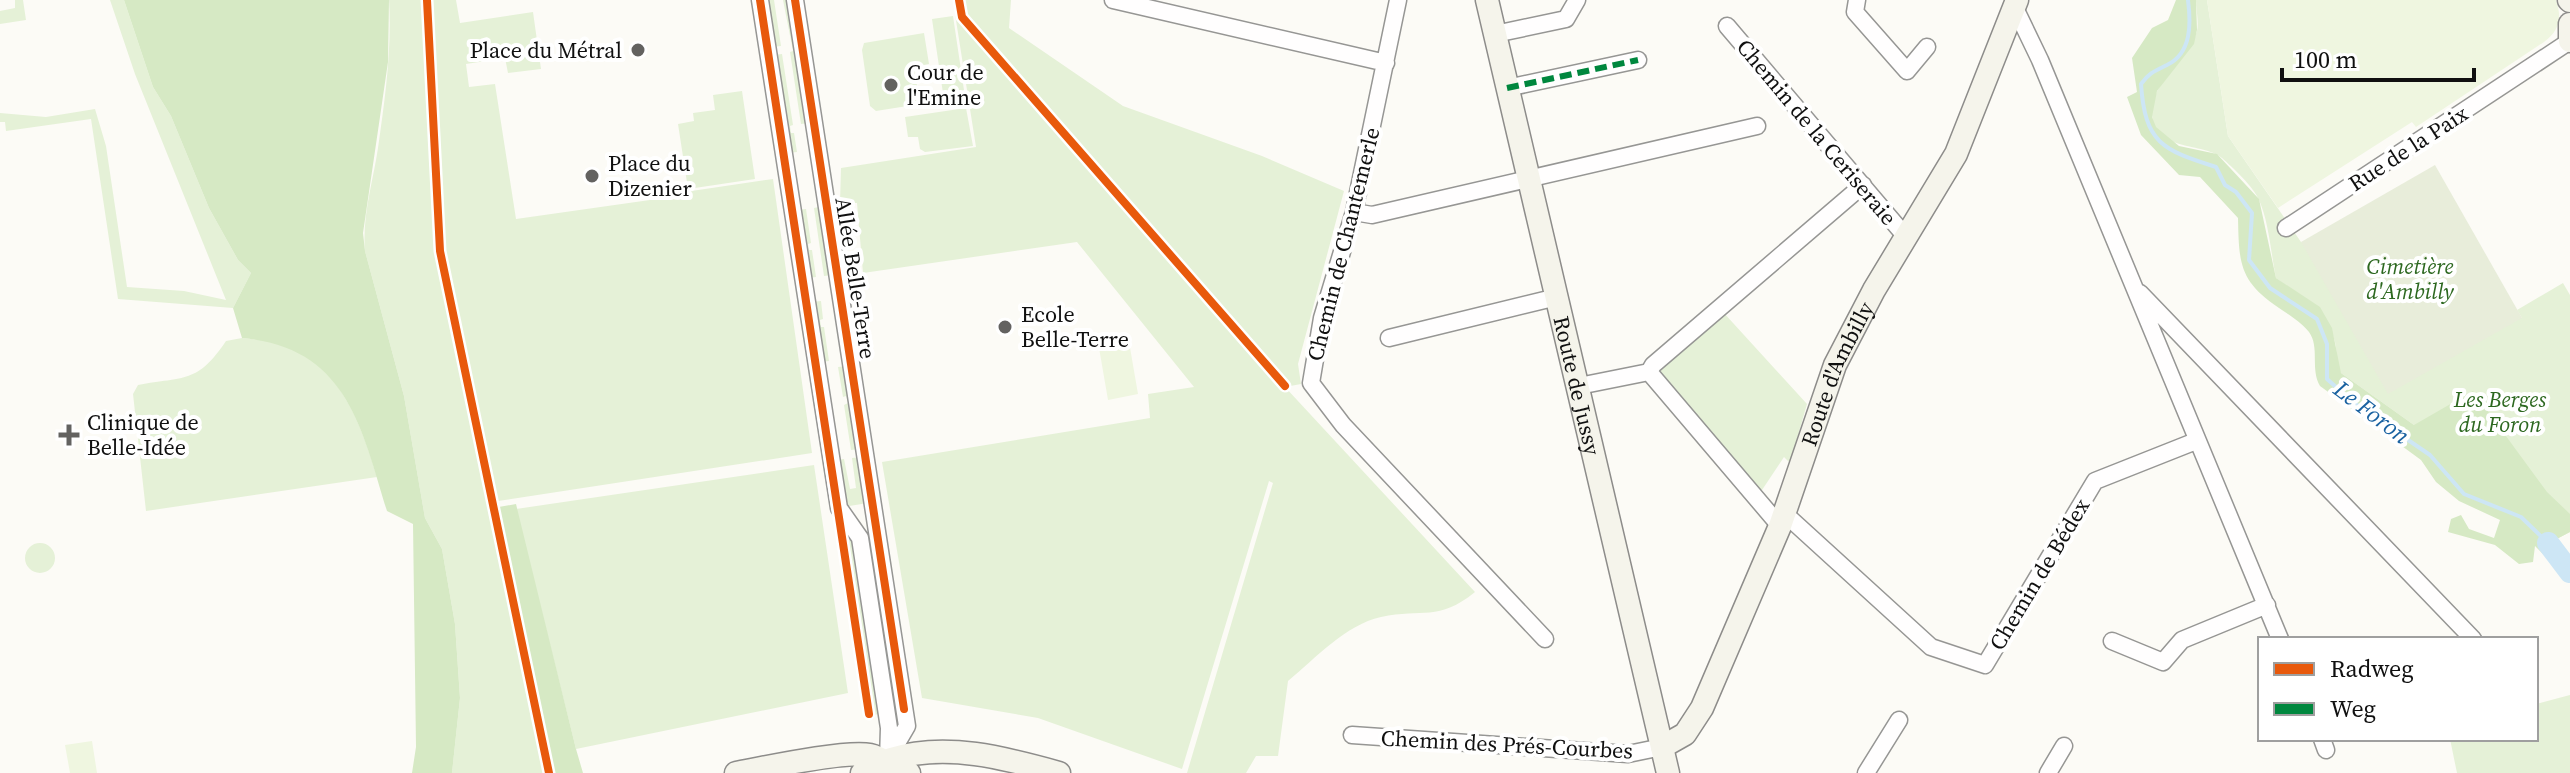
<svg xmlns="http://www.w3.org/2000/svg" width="2570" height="773" font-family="'Source Serif 4',serif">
<rect width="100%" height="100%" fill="#fcfbf6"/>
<!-- green -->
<path fill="#e5f1d7" d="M15,0H23L26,20L0,24V11L15,8Z
M110,0H124L153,87L171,116L209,208L238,260L251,273L233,308L118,299L91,119L6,131L5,122H0V113L46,117L95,109L106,146L127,287L184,291L226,300L135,74Z
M389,0H456L460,23L533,12L541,69L508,73L505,58L466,64L469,87L495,84L516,219L678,196V193L773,179L812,453L498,501L462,363L549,773H452L460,698L455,624L442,549L425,518L404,396L365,251C362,216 373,182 378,148C385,99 392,49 389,0Z
M765,0H774L781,46L772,47Z
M783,0H791L809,123L801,124L790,52L793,51Z
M952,0H1011L1009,28L1123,106L1262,156L1344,191L1298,364L1301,384L1285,387L1475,592C1438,622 1423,608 1381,617C1345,625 1316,658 1288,681L1278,756H1256L1246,773H1187L1273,483L1269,481L1182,769L1038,718L922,698L882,462L1150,418L1148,394L1194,387L1077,242L863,273L857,203H840L841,168L976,147L955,14L962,15L959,1Z
M2196,0H2207L2228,136L2301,242L2522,318L2517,310L2563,283L2570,295V532L2551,542L2414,425L2341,373C2334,364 2338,353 2335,342C2326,304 2304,300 2276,278C2271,254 2269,222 2259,200C2253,186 2233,168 2222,158C2203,142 2156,152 2152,116C2148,84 2188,62 2197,31C2199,22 2196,9 2196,0Z
M953,16L965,97L944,100L932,19Z
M924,33L929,64L914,67L920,104L876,111L870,106L862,50L864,43Z
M782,54L793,125L790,126L791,133H794L797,152L788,153L773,55Z
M742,91L755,179L688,189L678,124L694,121L693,113L715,110L713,95Z
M966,108L973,146L925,152L920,149L918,137H908L905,117Z
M823,206L833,275L824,276L814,208Z
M806,209L811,243L808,244L809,250H812L816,277L808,278L797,210Z
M821,301L823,319L820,320L821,327H824L829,361L820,362L811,302Z
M1723,312L1807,404L1790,463L1784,457L1760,493L1654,373Z
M242,338C256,340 271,340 285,345C339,363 363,428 377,477L146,511L133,394L138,385C185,376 197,384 226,341Z
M847,366L860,449L851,450L844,405L848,403L846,396L843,397L838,367Z
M861,457L868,503L843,507L836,460L844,459L850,489L856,488L852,458Z
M814,465L848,693L576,749L516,509Z
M873,536L899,711L893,712L867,537Z
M847,540H853L879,714L873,715Z
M25 558a15 15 0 1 1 30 0a15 15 0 1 1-30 0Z
M2570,695V773H2457L2450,739H2536V704Z"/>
<!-- forest -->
<path fill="#d6e9c4" d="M124,0H389L388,62L363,233L365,251L404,396L425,518L442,549L455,624L460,698L452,773H412L416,747L413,524L387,511C361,426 346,347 242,338L233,308L251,273L238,260L209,208L171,116L153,87Z
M2176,0H2196L2197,30L2194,44L2157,91L2152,117L2156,127L2179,146L2217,154L2259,199L2276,278L2320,307L2332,328L2341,373L2414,425L2473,391L2547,492L2570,514V532L2551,542L2543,554L2535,546L2533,562L2519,564L2495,545L2448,532L2451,519L2461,515L2469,529L2494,538L2500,520L2459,501L2436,482L2421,460L2320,386C2310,369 2320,347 2309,332C2301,322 2289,315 2279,308C2239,281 2239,263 2238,218L2200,177L2179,175L2141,135L2127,97L2137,92L2132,58L2152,28L2168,20Z
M516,504L576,749L583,773H549L493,508Z"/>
<!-- cemetery -->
<path fill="#e8edda" d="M2435,165L2522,318L2388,394L2301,242Z"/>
<!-- pitch -->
<path fill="#eff6e0" d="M2207,0H2556C2562,18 2560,30 2544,42L2416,127L2412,122L2278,208L2228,136Z
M1128,336L1138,394L1108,400L1098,342Z
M92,741L97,773H70L65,745Z"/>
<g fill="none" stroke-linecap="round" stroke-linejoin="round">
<!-- stream -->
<path stroke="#cde6f5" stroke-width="4" d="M2188,0C2191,23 2192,53 2167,65C2155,71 2150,72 2141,84C2145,143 2162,150 2216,167L2225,185L2236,192L2252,213L2249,260L2270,288L2317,319L2327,344V379L2354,403L2430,455L2464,494L2521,517L2548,543"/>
<!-- river -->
<path stroke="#cde6f5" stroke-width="22" d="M2548,543L2570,572"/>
<!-- street casing -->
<g stroke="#969694" stroke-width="19">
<path id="street" d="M760,0L839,508L860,538L889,728L888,760
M795,0L907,726L889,757
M1113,0L1386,63
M1398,0L1354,212L1322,318L1311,383L1343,425L1545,639
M1857,0L1855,12L1907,71L1927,47
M2015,8L2040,60L2280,639
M1727,26L1907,238
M1495,34L1566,19L1577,0
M1507,88L1638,60
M1354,212L1372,215L1757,126
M2286,228L2570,41
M2140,293L2473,639
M1389,338L1557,297
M1579,386L1649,372
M1785,514L1931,647L1985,665L2095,481L2196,441
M1780,526L1649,372L1653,365L1863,185
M2112,641L2163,662L2182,640L2267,605
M1352,735L1628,754L1662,747
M2322,739L2326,750
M1866,773L1899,720
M2048,773L2064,746"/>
</g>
<!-- secondary casing -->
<g stroke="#8d8c8a" stroke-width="25">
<g id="secondary">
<path id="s1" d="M1487,0L1668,773"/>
<path d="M2569,0L2570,1"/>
<path d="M2570,24V41"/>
<path id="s2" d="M1662,747L1685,734L1702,708L1780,526L1835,365L1874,290L1956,154L2017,0"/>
<path d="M736,773C763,768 846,750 870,755C885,758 895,771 909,773"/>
<path d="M862,773C872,769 881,762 891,759C946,742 1005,758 1059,773"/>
</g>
</g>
<!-- street -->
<use href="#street" stroke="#fffefe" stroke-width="16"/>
<!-- secondary -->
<use href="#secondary" stroke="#f5f4eb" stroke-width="22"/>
<!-- quiet -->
<path stroke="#00873e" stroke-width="6" stroke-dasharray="12 6" stroke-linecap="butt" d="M1507,88L1638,60"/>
<!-- cycleway casing -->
<g stroke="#fff" stroke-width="13">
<path id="cycleway" d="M427,0L440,251L549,773
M760,0L869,714
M795,0L904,709
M959,0L962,17L1285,386"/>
</g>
<!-- cycleway -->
<use href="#cycleway" stroke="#e8590c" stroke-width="8"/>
</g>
<!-- markers -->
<g fill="#636260" stroke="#fff" stroke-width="3">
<circle cx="638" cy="50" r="8"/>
<circle cx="891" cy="85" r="8"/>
<circle cx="592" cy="176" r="8"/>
<circle cx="1005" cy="327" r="8"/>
<path d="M65 423h8v8h8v8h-8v8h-8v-8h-8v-8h8z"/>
</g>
<g text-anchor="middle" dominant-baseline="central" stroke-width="8" stroke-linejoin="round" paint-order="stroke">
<!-- poi labels -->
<g font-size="22" fill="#101010" stroke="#fff" text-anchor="start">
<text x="622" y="50" text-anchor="end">Place du Métral</text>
<text x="907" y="72">Cour de<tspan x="907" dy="25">l'Emine</tspan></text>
<text x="608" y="163">Place du<tspan x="608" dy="25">Dizenier</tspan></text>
<text x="1021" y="314">Ecole<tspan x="1021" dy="25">Belle-Terre</tspan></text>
<text x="87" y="422">Clinique de<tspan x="87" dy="25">Belle-Idée</tspan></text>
</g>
<!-- street labels -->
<g font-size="22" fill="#101010" stroke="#fff">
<text transform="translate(1817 132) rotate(50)">Chemin de la Ceriseraie</text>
<text transform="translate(2408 148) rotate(-33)">Rue de la Paix</text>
<text transform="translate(1343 244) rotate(-76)">Chemin de Chantemerle</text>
<text transform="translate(856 278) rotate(81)">Allée Belle-Terre</text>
<text stroke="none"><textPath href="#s2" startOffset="418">Route d'Ambilly</textPath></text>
<text stroke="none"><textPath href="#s1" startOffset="396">Route de Jussy</textPath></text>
<text transform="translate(2039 574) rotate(-59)">Chemin de Bédex</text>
<text transform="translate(1507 744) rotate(3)">Chemin des Prés-Courbes</text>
</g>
<!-- park labels -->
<g font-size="22" font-style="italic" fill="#2d6820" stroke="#fff">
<text x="2410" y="266">Cimetière<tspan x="2410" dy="25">d'Ambilly</tspan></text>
<text x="2500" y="399">Les Berges<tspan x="2500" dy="25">du Foron</tspan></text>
</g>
<!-- water labels -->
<g font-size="24" font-style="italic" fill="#1a62a1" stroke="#fff">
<text transform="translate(2372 412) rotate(37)">Le Foron</text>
</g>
</g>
<!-- legend -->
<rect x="2258" y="637" width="280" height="104" fill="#ffffff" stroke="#9f9f9f" stroke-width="2"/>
<rect x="2274" y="663" width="40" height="12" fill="#e8590c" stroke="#9f9f9f" stroke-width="2"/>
<text x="2330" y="677" font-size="24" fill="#101010">Radweg</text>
<rect x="2274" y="703" width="40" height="12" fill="#00873e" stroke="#9f9f9f" stroke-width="2"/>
<text x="2330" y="717" font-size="24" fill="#101010">Weg</text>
<!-- scale -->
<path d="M2282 68v12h192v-12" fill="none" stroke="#101010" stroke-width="4"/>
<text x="2294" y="68" font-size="24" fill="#101010" stroke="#ffffff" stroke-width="6" paint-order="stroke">100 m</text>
</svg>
